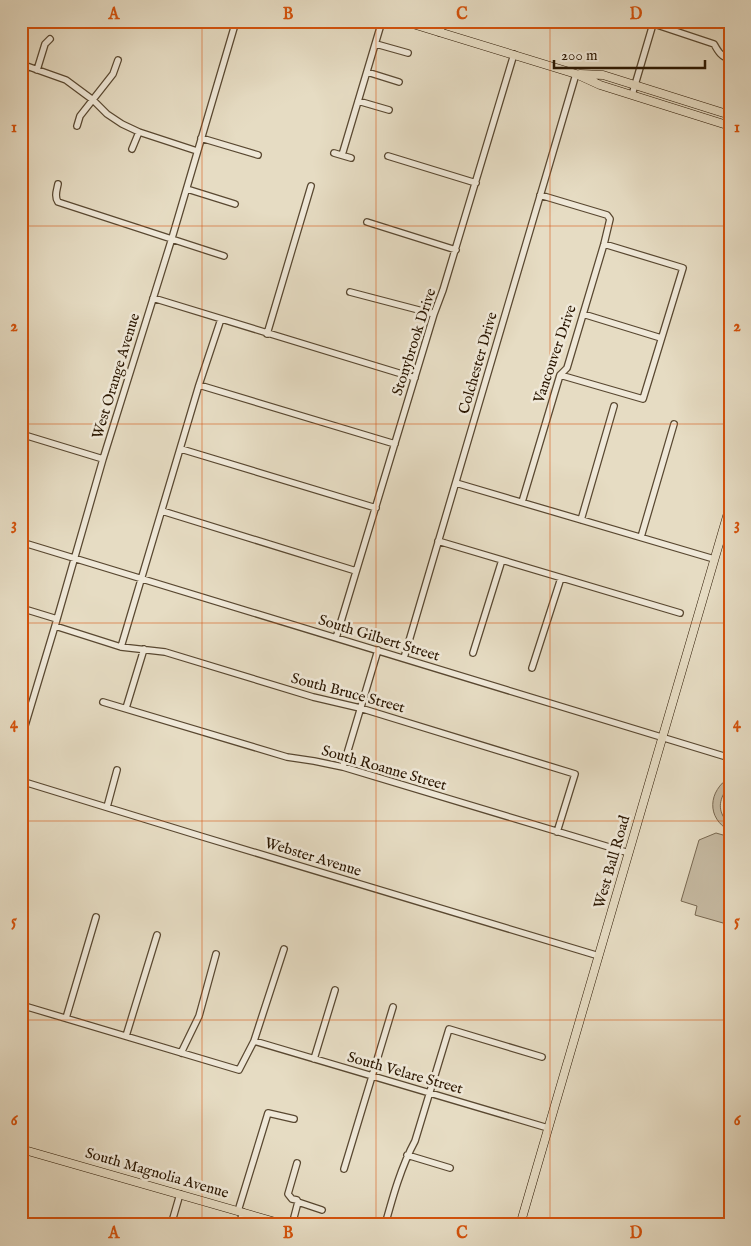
<svg xmlns="http://www.w3.org/2000/svg" width="751" height="1246" font-family="'IM FELL English',serif">
<rect width="100%" height="100%" fill="#e6dcc3"/>
<filter id="stains"><feTurbulence type="fractalNoise" baseFrequency=".004" numOctaves="4"/><feColorMatrix values="0 0 0 0 .2 0 0 0 0 .09 0 0 0 0 .02 0 0 0 .5 -.17"/></filter>
<radialGradient id="worn" r=".72"><stop offset=".6" stop-color="#630" stop-opacity="0"/><stop offset="1" stop-color="#630" stop-opacity=".3"/></radialGradient>
<!-- green -->
<path fill="#c6baa2" stroke="#786851" d="M730,777V785C722,794 717,805 723,816C727,823 730,822 730,831C706,818 708,791 730,777Z
M716,833L730,837V925L695,915L697,906L681,901L699,840Z"/>
<g fill="none" stroke-linecap="round" stroke-linejoin="round">
<!-- minor casing -->
<g stroke="#594831" stroke-width="8">
<path id="minor" d="M645,21L714,44C718,51 721,57 730,59
M440,33L444,21
M376,44L408,53
M21,64L66,80L93,100L107,114L122,124L139,132L197,151
M37,70L45,44L50,39
M367,72L399,82
M21,82L27,66
M632,95L653,24
M358,101L389,110
M77,126L80,116L113,74L118,60
M201,138L258,155
M132,149L139,132
M334,153L351,158
M342,155L382,21
M388,156L476,183
M58,184C57,190 54,196 58,202L224,256
M187,189L235,204
M367,222L456,250
M350,292L434,314
M153,298L415,378
M583,314L661,338
M267,334L311,186
M560,375L643,399L683,268L604,244
M199,385L395,444
M21,434L103,459
M181,449L376,508
M456,483L714,559
M522,502L560,375L567,368L604,244L610,219L607,215L540,195
M162,511L356,571
M581,520L614,406
M641,537L674,424
M438,541L680,613
M21,542L730,758
M21,608L57,619
M55,626L121,647L165,652L313,697L360,708L575,774L557,832
M336,638L434,314L443,290L514,54
M121,647L199,385L221,319
M473,653L502,560
M404,658L576,74
M532,668L561,578
M103,702L287,757L314,761L343,767L629,853
M126,708L144,649
M21,739L55,626L103,459L172,238L236,21
M343,767L378,650
M21,781L200,836L599,956
M107,807L117,770
M21,1005L239,1070L254,1041L284,949
M66,1018L96,917
M126,1036L157,935
M254,1041L548,1128
M181,1053L199,1016L216,954
M314,1059L335,990
M407,1155L450,1168
M344,1169L393,1007
M298,1202L322,1210
M238,1211L268,1113L294,1119
M171,1225L180,1194
M239,1225L243,1212
M292,1225L298,1202L297,1200L292,1199L288,1194L297,1163
M385,1225C393,1196 401,1167 415,1141L449,1029L542,1057"/>
</g>
<!-- major casing -->
<g stroke="#2a1600" stroke-width="9">
<path id="major" d="M403,21L576,74L600,85L730,126
M580,74L603,75L730,115
M21,1149L286,1225
M520,1225L730,506"/>
</g>
<!-- minor -->
<use href="#minor" stroke="#efe8d8" stroke-width="5.5"/>
<!-- major -->
<use href="#major" stroke="#e6dcc3" stroke-width="8"/>
</g>
<!-- grid -->
<path fill="none" stroke="#d5520b" stroke-width="1" stroke-opacity="0.55" d="M202,21V1225M376,21V1225M550,21V1225M21,226H730M21,424H730M21,623H730M21,821H730M21,1020H730"/>
<g text-anchor="middle" dominant-baseline="central" stroke-width="5" stroke-linejoin="round" paint-order="stroke">
<!-- street labels -->
<g font-size="15" fill="#2a1600" stroke="#efe8d8">
<text transform="translate(414 342) rotate(-72)">Stonybrook Drive</text>
<text transform="translate(555 354) rotate(-71)">Vancouver Drive</text>
<text transform="translate(478 363) rotate(-74)">Colchester Drive</text>
<text transform="translate(116 376) rotate(-73)">West Orange Avenue</text>
<text transform="translate(379 638) rotate(17)">South Gilbert Street</text>
<text transform="translate(348 693) rotate(15)">South Bruce Street</text>
<text transform="translate(384 768) rotate(16)">South Roanne Street</text>
<text transform="translate(313 857) rotate(17)">Webster Avenue</text>
<text transform="translate(612 862) rotate(-74)">West Ball Road</text>
<text transform="translate(405 1073) rotate(16)">South Velare Street</text>
<text transform="translate(157 1173) rotate(16)">South Magnolia Avenue</text>
</g>
</g>
<!-- margin -->
<rect width="751" height="1246" fill="none" stroke="#e6dcc3" stroke-width="55"/>
<!-- scale -->
<path d="M554 60v8h151v-8" fill="none" stroke="#2a1600" stroke-width="2.5"/>
<text x="561" y="60" font-size="15" fill="#2a1600" stroke="#efe8d8" stroke-width="4" paint-order="stroke">200 m</text>
<rect x="28" y="28" width="696" height="1190" fill="none" stroke="#d5520b" stroke-width="2"/>
<g font-size="16" text-anchor="middle" font-weight="bold" fill="#d5520b">
<text x="114" y="19">A</text>
<text x="288" y="19">B</text>
<text x="462" y="19">C</text>
<text x="636" y="19">D</text>
<text x="14" y="132">1</text>
<text x="737" y="132">1</text>
<text x="14" y="331">2</text>
<text x="737" y="331">2</text>
<text x="14" y="529">3</text>
<text x="737" y="529">3</text>
<text x="14" y="728">4</text>
<text x="737" y="728">4</text>
<text x="14" y="926">5</text>
<text x="737" y="926">5</text>
<text x="14" y="1125">6</text>
<text x="737" y="1125">6</text>
<text x="114" y="1238">A</text>
<text x="288" y="1238">B</text>
<text x="462" y="1238">C</text>
<text x="636" y="1238">D</text>
</g>
<rect width="100%" height="100%" filter="url(#stains)"/>
<rect width="100%" height="100%" fill="url(#worn)"/>
</svg>
